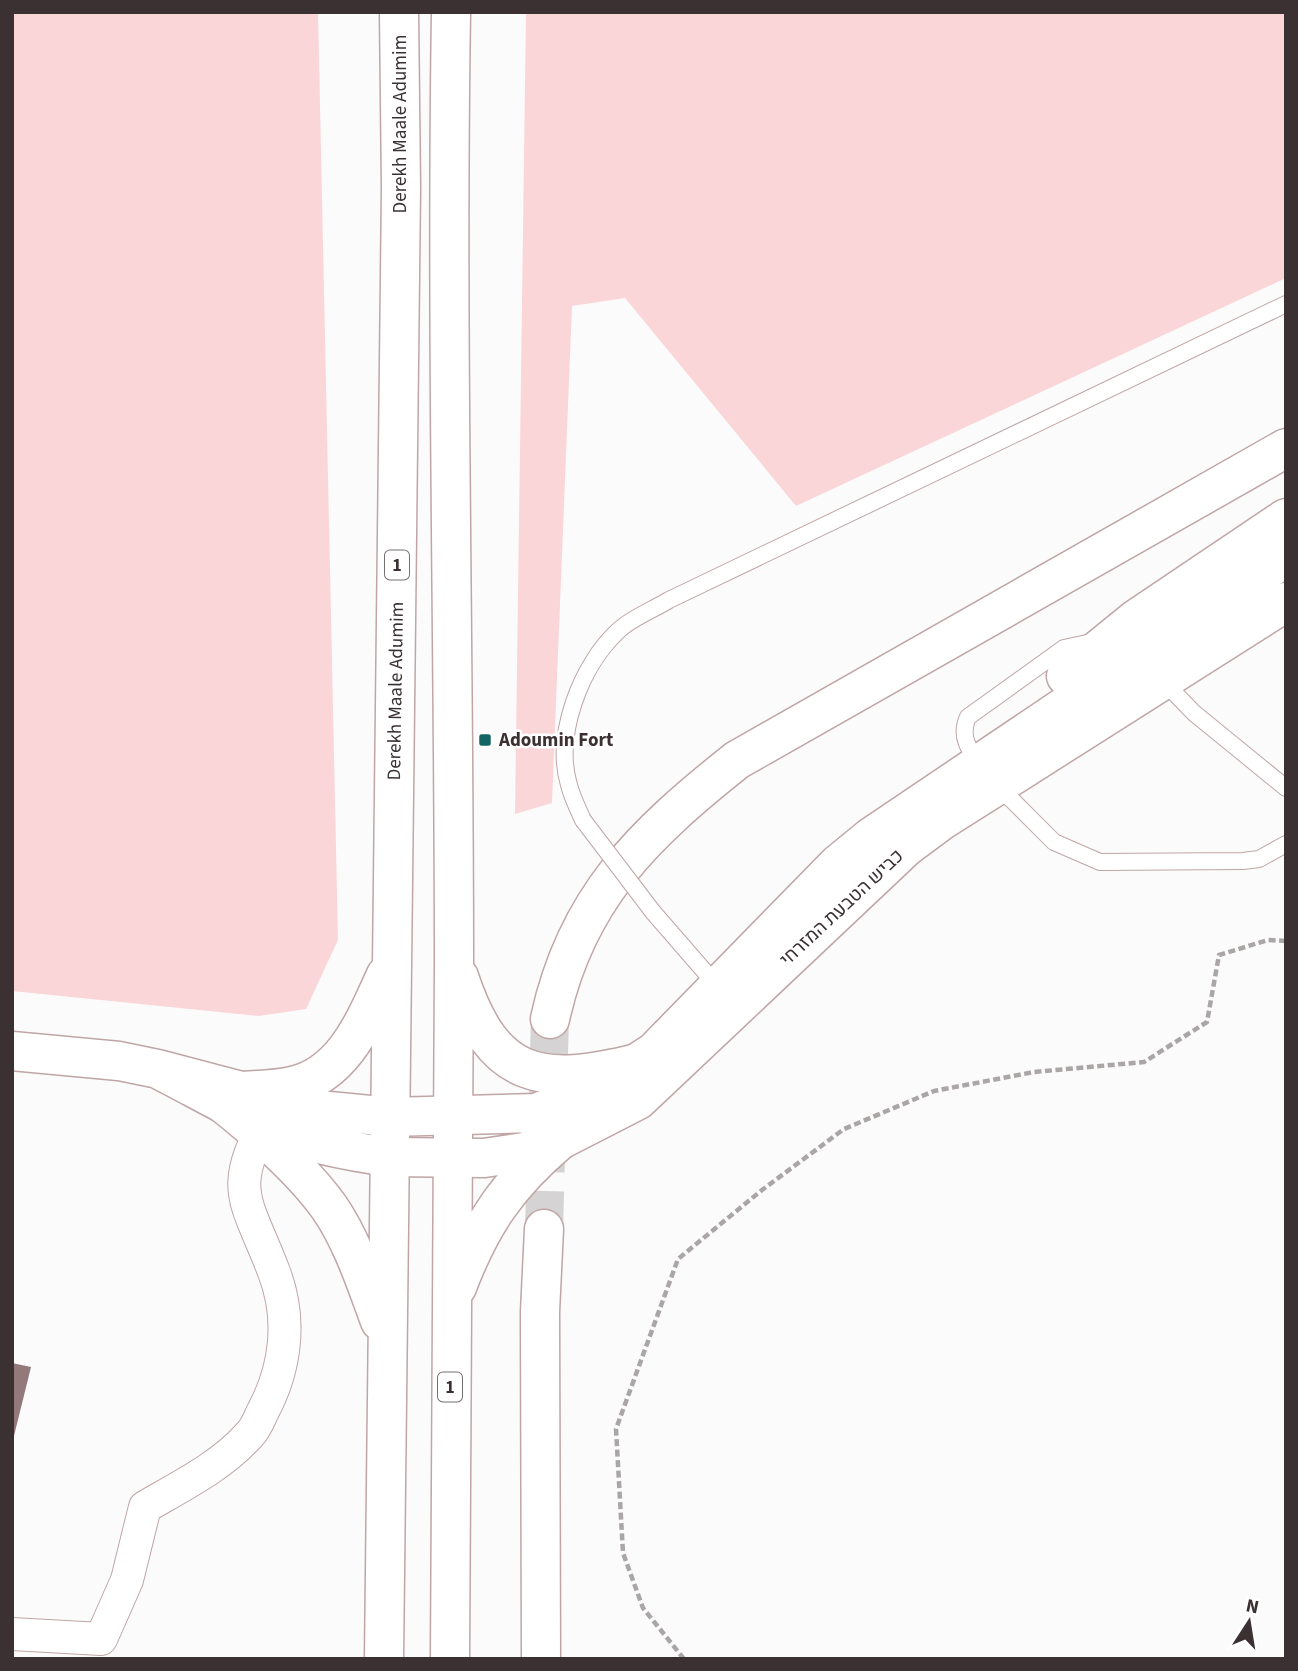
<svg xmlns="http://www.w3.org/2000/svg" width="1298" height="1671" font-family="'Source Sans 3',Heebo,sans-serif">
<rect width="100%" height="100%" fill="#fbfbfb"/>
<!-- green -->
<path fill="#fbd6d8" d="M12,12H318L338,940L306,1009L259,1016L12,991Z
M526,12H1286V278L796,506L625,298L572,306L552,803L515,814Z"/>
<!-- building -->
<path fill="#93797a" d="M12,1363L31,1367L13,1440H12Z"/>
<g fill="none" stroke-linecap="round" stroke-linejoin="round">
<!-- secondary-tunnel -->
<path stroke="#d5d3d3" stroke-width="38" stroke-dasharray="38 19" stroke-linecap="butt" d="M544,1229L550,1019"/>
<!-- service casing -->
<g stroke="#c0a5a6" stroke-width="18">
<path id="service" d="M1161,679L1194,713L1286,788
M981,766C969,750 959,736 968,717L1064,648L1092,642
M998,786L1054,842L1100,862L1243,861L1259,859L1286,844
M583,820C578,809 572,797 569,785C554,735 581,665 618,631C631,618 653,610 669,600L1286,304
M653,912L719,988"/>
</g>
<!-- minor casing -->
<g stroke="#c0a5a6" stroke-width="34">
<path id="minor" d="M12,1634L101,1639L127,1580L145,1507C181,1486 222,1466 250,1434C256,1428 259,1419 263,1411C286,1368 292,1319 274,1272C246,1198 226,1191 270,1113"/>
</g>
<!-- tertiary casing -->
<g stroke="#c0a5a6" stroke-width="41">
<path id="tertiary" d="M12,1051L119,1061L158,1069
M389,1157C346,1151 303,1143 264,1124C228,1107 193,1087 158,1069L309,1109L390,1117"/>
</g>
<!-- secondary casing -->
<g stroke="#c0a5a6" stroke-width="41">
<path id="secondary" d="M1066,676L1136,619L1286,518
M550,1019C576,898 644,834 737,760L1286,448
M390,1117L536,1113L600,1087L654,1052L838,864L871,837L1286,557
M389,1157L484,1158L524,1152L560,1140L638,1100L906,847L941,821L1286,602
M541,1659L540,1312L544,1229"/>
</g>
<!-- trunk casing -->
<g stroke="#c0a5a6" stroke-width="41">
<path id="trunk" d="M459,977C493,1080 540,1087 638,1063
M238,1091C255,1090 275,1090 292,1086C345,1075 366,1018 386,975
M220,1101C258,1131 300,1167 329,1207C352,1240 366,1283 380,1321
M457,1287C481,1223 508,1184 560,1140
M384,1659L401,189L399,12
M450,1659C450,1427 453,1195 454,964C454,647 446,329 451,12"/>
</g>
<!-- path -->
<path stroke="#aba6a6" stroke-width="4.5" stroke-dasharray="7 3.5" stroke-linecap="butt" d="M684,1659L643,1608L623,1553L616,1429L678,1259L762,1190L844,1129L934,1091L1034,1072L1144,1062L1207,1022L1219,955L1268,940L1286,941"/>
<!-- service -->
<use href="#service" stroke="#fff" stroke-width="16"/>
<!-- minor -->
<use href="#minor" stroke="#fff" stroke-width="32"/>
<!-- tertiary -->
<use href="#tertiary" stroke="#fff" stroke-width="38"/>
<!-- secondary -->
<use href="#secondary" stroke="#fff" stroke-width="38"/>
<!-- trunk -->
<use href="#trunk" stroke="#fff" stroke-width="38"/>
<!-- service-bridge casing -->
<g stroke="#c0a5a6" stroke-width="18" stroke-linecap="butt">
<path id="service-bridge" d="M583,820L653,912"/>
</g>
<!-- service-bridge -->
<use href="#service-bridge" stroke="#fff" stroke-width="16"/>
</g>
<!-- markers -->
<rect fill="#156464" stroke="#fff" stroke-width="2.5" x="478" y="733" width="14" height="14" rx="3.5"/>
<g text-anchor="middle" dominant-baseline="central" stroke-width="5" stroke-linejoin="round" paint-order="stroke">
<!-- shield labels -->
<g fill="#fff" stroke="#766f70" stroke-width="2">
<rect x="385" y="550.5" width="24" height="29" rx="5"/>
<rect x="438" y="1372.5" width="24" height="29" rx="5"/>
</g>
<g font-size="18" font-weight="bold" fill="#3c3132">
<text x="397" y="565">1</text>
<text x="450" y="1387">1</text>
</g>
<!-- street labels -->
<g font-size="19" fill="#3c3132" stroke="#fff">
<text transform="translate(400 124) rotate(-90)">Derekh Maale Adumim</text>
<text transform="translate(396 691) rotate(-89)">Derekh Maale Adumim</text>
<text transform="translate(842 908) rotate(-43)">כביש הטבעת המזרחי</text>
</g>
<!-- poi labels -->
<g font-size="19" font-weight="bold" fill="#3c3132" stroke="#fff" text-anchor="start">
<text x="499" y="740">Adoumin Fort</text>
</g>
</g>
<!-- border -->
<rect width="1298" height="1671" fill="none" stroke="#3c3132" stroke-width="28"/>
<!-- north arrow -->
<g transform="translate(1249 1622) rotate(12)" stroke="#ffffff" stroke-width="5" paint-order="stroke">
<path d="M0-5L12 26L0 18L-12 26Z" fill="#3c3132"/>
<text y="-10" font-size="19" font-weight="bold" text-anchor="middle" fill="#3c3132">N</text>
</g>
</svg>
